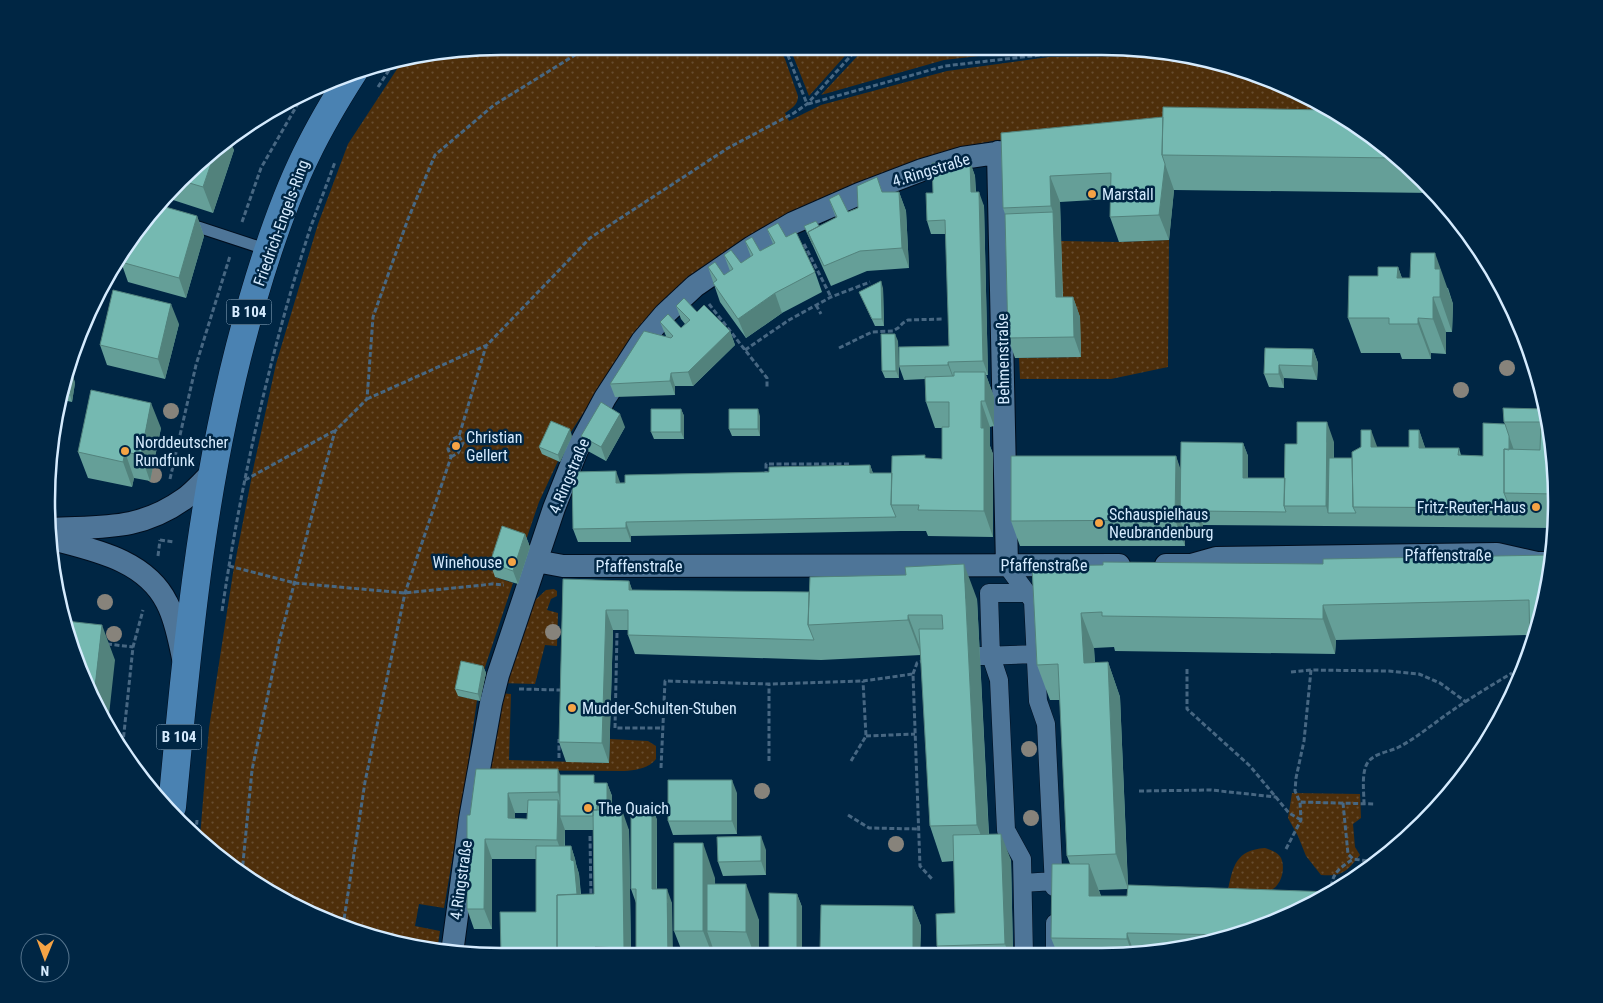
<svg xmlns="http://www.w3.org/2000/svg" width="1603" height="1003" font-family="'Roboto Condensed',sans-serif">
<defs>
<pattern id="green-dots" width="8" height="8" patternUnits="userSpaceOnUse" patternTransform="scale(1.25)"><rect width="8" height="8" fill="#4e2f0b"/><path d="M2 2h.1M6 6h.1" fill="none" stroke="#674d30" stroke-width="1.8" stroke-linecap="round"/></pattern>
</defs>
<rect width="100%" height="100%" fill="#002644"/>
<!-- green -->
<path fill="url(#green-dots)" d="M502,46L779,48L785,59L798,96C798,105 792,108 785,113L789,121L821,105L947,71L1049,57L1184,56L1275,81L1360,130L1039,138L998,140L960,147L919,159L857,184L633,336L569,435L542,453L558,461L539,502L524,546L495,577L513,583L483,673L458,696L477,700L466,778L444,908L419,904L415,926L440,931L437,951L328,922L225,863L200,837L209,728L233,573L254,465L276,364L318,224L348,144L401,63Z
M790,48H852L809,96Z
M865,48L1039,49L944,60L821,95Z
M1169,240L1168,367L1111,379H1020L1019,358L1081,357L1063,317L1061,241L1119,242Z
M554,589L557,591V596L551,599L547,610L558,613L557,646L545,645L535,684L504,683L531,604L546,590Z
M501,693L511,694L509,760L609,763L610,739L648,741L656,746V759C648,769 636,770 624,771L487,770Z
M1292,793L1360,794L1361,818L1353,824L1355,847L1360,855C1347,871 1343,877 1321,875L1306,856L1298,836L1288,818Z
M1265,848C1271,850 1278,852 1281,858C1286,869 1281,888 1268,891C1258,893 1239,890 1228,890C1233,866 1236,850 1265,848Z"/>
<g fill="none" stroke-linecap="round" stroke-linejoin="round">
<!-- service casing -->
<g stroke="#000e1e" stroke-width="13">
<path id="service" d="M189,224L268,250"/>
</g>
<!-- pedestrian casing -->
<g stroke="#000e1e" stroke-width="19">
<path id="pedestrian" d="M1007,566L1033,601L1038,701L1046,724L1054,887
M980,656L1036,654
M1023,883L1054,881
M1024,955L1022,859L1006,830L999,680L991,656L989,593H1027
M1055,955V923"/>
</g>
<!-- minor casing -->
<g stroke="#000e1e" stroke-width="24">
<path id="minor" d="M998,152L1007,566
M51,529C102,526 139,531 184,499C194,492 203,481 212,473
M52,539C94,550 146,560 167,603C176,620 179,640 183,658
M536,561L563,566L1119,565
M1166,565H1191L1216,558L1497,554L1537,563H1551
M452,953L470,819L491,703L498,675L554,508L577,450L605,398L642,341L665,314L695,286L752,247L793,223L859,194L922,170L962,158L1031,148"/>
</g>
<!-- primary casing -->
<g stroke="#000e1e" stroke-width="29">
<path id="primary" d="M172,807C188,636 204,464 253,299C267,251 284,200 306,155C320,126 336,99 354,71"/>
</g>
<!-- path -->
<path stroke="#476782" stroke-width="3" stroke-dasharray="5 2.5" stroke-linecap="butt" d="M785,48L807,104
M378,87L393,64
M808,104L945,66L1049,54L1167,52
M242,222L261,168L300,100
M804,244L831,297
M709,304L767,378V389
M816,305L821,314
M839,348L872,332L893,331L898,328L903,323L908,320L944,319
M745,350L789,320L831,297L870,282
M367,399L487,345L590,238L728,148L794,113L807,104L858,48
M451,457L458,453L463,443L459,436
M766,476V464H849
M170,479L196,365L230,256
M245,480L334,431
M160,540L174,542
M158,556L160,540
M229,566L295,583L405,593L492,584L504,585
M222,611C241,482 270,353 310,229C318,207 327,184 335,162
M617,633L615,728H663
M107,644L133,647
M1187,669V709L1250,766L1289,813L1301,820
M1311,670L1304,741L1296,778L1295,791L1300,802L1374,804
M1291,672L1311,670L1389,671L1419,674L1440,683L1466,702
M913,674L917,663L925,660
M519,689L561,690
M866,736L915,734
M122,752L133,647L143,610
M559,758V739
M769,761V684
M851,761L866,736L863,681
M661,768L665,681L769,684L863,681L913,674L920,866L933,880
M1139,791L1211,790L1276,797
M1343,803L1348,854L1353,859L1376,862
M1364,804C1364,792 1361,772 1368,762C1375,753 1389,752 1399,747C1418,737 1435,722 1453,710C1472,697 1492,685 1512,673
M848,815L869,828L919,829
M196,832L197,820
M590,836L591,898
M1286,849L1301,820L1300,802
M242,873L252,770L279,642L319,488L335,431L367,399L373,317L408,219L435,155L494,105L588,47
M1331,894C1331,874 1337,870 1353,859
M343,926L365,782L405,593L451,457L448,449L453,439L459,436L486,346"/>
<!-- service -->
<use href="#service" stroke="#4e7598" stroke-width="11"/>
<!-- pedestrian -->
<use href="#pedestrian" stroke="#4e7598" stroke-width="18"/>
<!-- minor -->
<use href="#minor" stroke="#4e7598" stroke-width="22"/>
<!-- primary -->
<use href="#primary" stroke="#4a82b2" stroke-width="28"/>
</g>
<!-- trees -->
<g fill="#87837b">
<circle cx="1507" cy="368" r="8"/>
<circle cx="1461" cy="390" r="8"/>
<circle cx="171" cy="411" r="8"/>
<circle cx="154" cy="475" r="8"/>
<circle cx="105" cy="602" r="8"/>
<circle cx="553" cy="632" r="8"/>
<circle cx="114" cy="634" r="8"/>
<circle cx="1029" cy="749" r="8"/>
<circle cx="762" cy="791" r="8"/>
<circle cx="1031" cy="818" r="8"/>
<circle cx="896" cy="844" r="8"/>
</g>
<!-- wall -->
<path fill="#659f98" fill-rule="evenodd" d="M1001,133L1378,140L1435,193L1174,190L1169,240L1119,242L1110,217V199L1060,202L1063,297H1073L1080,317L1081,357L1015,358L1008,338L1005,214L1003,208Z
M225,140L234,150L213,213L170,199Z
M970,162L975,176L976,192L984,206L988,375H986L994,397V426L990,427V446L993,454V537L928,536L926,531H901L631,536V542H578L573,529L620,483L870,465L873,473H892L926,458L942,459V428H935L926,402L925,379L904,380L899,366L949,346L946,234H931L927,221L933,193Z
M877,177L882,192H899L906,211L909,268L867,271L831,286L804,226H819L836,218L829,199L848,212L858,208Z
M197,216L204,236L186,298L128,282L121,262Z
M767,229L786,237L815,272L822,292L782,313L746,338L720,302L708,267L724,275L730,271L724,255L741,263L751,257L745,241L760,251L773,244Z
M1398,267L1402,278L1448,288L1453,304L1452,332H1446V354L1431,353V359H1402L1400,353H1361L1348,318L1378,276Z
M883,288L884,326H875L859,292Z
M676,306L697,312L730,331L735,345L693,386H675V395L615,397L610,384L666,336L660,322L681,328L685,324L681,319Z
M179,324L165,379L107,365L100,345Z
M898,341L899,378H885L882,371Z
M1265,348L1313,349L1318,363L1317,380L1284,378V388L1269,387L1264,374Z
M67,375L73,376L75,383L72,402L63,400Z
M681,409L684,416V439H654L651,432Z
M1538,409L1553,442L1556,528L1203,525V534H1185V533V546H1020L1011,521L1176,456L1180,470L1243,443L1248,456V478H1285L1297,444L1334,442V458H1352L1377,447H1409L1419,430L1425,448H1459L1461,455L1483,456L1505,424L1504,422Z
M760,416V436H732L729,429Z
M625,427L606,461L586,450L581,436Z
M161,428L150,481L134,478L132,487L88,478L78,452Z
M572,436L560,462L542,454L539,447Z
M525,534L530,547L518,584L495,577L490,563Z
M1552,555L1530,635L1336,640L1335,654L1115,651L1114,647L1094,648L1095,663L1108,662L1120,697L1128,885L1329,896L1220,941L1132,956L1058,955L1051,938L1070,864L1067,856L1060,700H1050L1037,665L1032,566L1323,564ZM1128,889L1127,896H1101L1099,890Z
M563,579L629,581L632,590L977,599L989,834L1011,860L1013,955H940L937,946L955,913L954,861L942,862L930,826L921,655L821,660L635,654L628,635V630H613L609,763L566,762L559,742Z
M483,666L486,673L480,701L458,696L455,689Z
M476,769L560,775L597,783H607L612,796V810L629,830L631,954L501,953L536,912V859H492V929H474L467,909L470,815ZM515,813H528L527,819H515ZM565,830H593L594,894H581L579,874L576,864L575,859L571,846H565Z
M737,793V834L673,835L668,821Z
M652,806L657,820V889L672,903H636L631,889Z
M766,850V875L723,876L718,862Z
M715,878V884L759,920V954H683L674,931Z
M797,894L802,907V954H769V953Z
M913,906L921,926L920,955L822,954L820,949Z"/>
<!-- shaded-wall -->
<path fill="#52827c" d="M229,138L234,150L213,213L203,187L216,149L225,140Z
M970,162L975,176L976,206L971,192Z
M1165,164L1174,190L1169,240L1159,215Z
M1050,176L1060,202L1063,317L1056,297L1053,212L1051,206Z
M899,192L906,211L909,268L902,248Z
M979,192L984,206L988,375L983,361Z
M197,216L204,236L186,298L179,278Z
M1435,253L1453,304L1452,332L1440,297L1435,269Z
M1398,267L1410,302L1397,278Z
M881,281L883,288L884,326L882,319Z
M775,293L782,313L746,338L738,319Z
M1073,297L1080,317L1081,357L1074,337Z
M1433,297L1446,332V354L1433,319Z
M171,304L179,324L165,379L158,359Z
M1418,318L1431,353V359L1418,324Z
M730,331L735,345L693,386L688,372Z
M895,334L898,341L899,378L896,371Z
M1313,349L1318,363L1317,380L1312,366Z
M948,362L953,376V378L948,365Z
M1279,365L1284,378V388L1279,374Z
M985,372L994,397V426L985,401Z
M671,373L675,386V395L670,381Z
M73,376L75,383L72,402L70,395Z
M981,401L990,427V446L993,454V537L984,511Z
M151,403L161,428L150,481L141,455Z
M681,409L684,416V439L681,432Z
M758,409L760,416V436L758,429Z
M620,414L625,427L606,461L601,447Z
M1327,422L1334,442L1333,513H1328L1326,506Z
M570,429L572,436L560,462L558,455Z
M1371,430L1378,449L1371,447Z
M1419,430L1426,450L1419,448Z
M1509,436L1516,456L1510,493Z
M1243,443L1248,456V492L1243,478Z
M125,452L134,478L132,487L123,462Z
M1176,456L1185,482L1180,521L1185,533V546L1175,520Z
M870,465L875,479L870,473Z
M616,471L621,485L616,483Z
M1198,511L1203,525V534L1198,521Z
M626,522L631,536V542L626,528Z
M525,534L530,547L518,584L513,571Z
M964,564L977,599L990,860L977,825Z
M629,581L636,601L629,590Z
M1323,605L1336,640L1335,654L1323,619Z
M606,610L613,630L609,763L602,743Z
M1081,613L1094,648L1096,698L1084,663Z
M908,615L921,650V655L908,620Z
M102,625L115,660L108,724L94,696Z
M1108,662L1120,697L1128,889L1116,854Z
M483,666L486,673L480,701L478,694Z
M558,769L565,788V812L558,792Z
M732,780L737,793V834L732,821Z
M607,783L612,796V820L607,806Z
M508,793L515,813V838L508,818Z
M558,800L564,816H560L565,830L564,859L557,840Z
M652,806L657,820L656,903L652,889Z
M622,810L629,830L631,954H626L624,948Z
M1001,834L1011,860L1013,955H1009L1005,944Z
M761,836L766,850V875L761,861Z
M485,839L492,859V929L484,909Z
M703,843L715,878L716,931H707L715,954H712L703,931Z
M571,846L575,859L576,864L579,874L582,914L577,901L571,860Z
M1089,864L1102,899L1089,896Z
M746,884L759,920V954H754L746,932Z
M667,889L672,903L673,954H668Z
M797,894L802,907V954H797Z
M913,906L921,926L920,955H914L913,951Z
M1127,933L1135,955L1133,956L1127,939Z"/>
<!-- building -->
<path fill="#75b9b1" stroke="#52827c" d="M1163,107L1326,110L1378,140L1397,158L1162,155Z
M1163,117L1162,155L1165,164L1159,215L1110,217L1111,173L1050,176L1051,206L1003,208L1001,133Z
M216,149L203,187L186,182Z
M970,162L971,192H979L983,361L948,362V365L899,366V347L949,346L945,220L927,221L926,193H933L932,163Z
M877,177L882,192H899L902,248L860,251L824,266L808,232L837,217L829,199L839,194L848,212L858,208L857,186Z
M162,206L197,216L179,278L121,262L126,246Z
M1053,212L1056,297H1073L1074,337L1008,338L1005,214Z
M816,221L819,226L808,232L813,245L804,226Z
M778,223L786,237L796,232L815,272L775,293L738,319L713,283L717,280L708,267L715,262L724,275L733,269L724,255L731,250L741,263L753,255L745,241L752,237L760,251L775,243L767,229Z
M1411,253H1435V269H1440V297H1433V319L1418,318V324H1389V318H1348L1349,276H1378V267H1398L1397,278H1410Z
M881,281L882,319H872L859,292Z
M113,290L171,304L158,359L100,345Z
M684,298L697,312L704,305L730,331L688,372L671,373L670,381L610,384L644,331L671,338L673,336L660,322L668,314L681,328L690,320L676,306Z
M881,334H895L896,371H882Z
M1265,348L1313,349L1312,366L1279,365V374H1264Z
M954,372H985V401H981V428H984V511L918,510L919,505H891L892,456L925,455V458L942,459V427H949V402H926L925,377L954,376Z
M67,375L73,376L70,395L64,394Z
M1538,378L1545,409H1538Z
M91,390L151,403L141,455L125,452L123,462L78,452Z
M601,402L620,414L601,447L581,436Z
M1503,408L1545,409L1553,442L1555,494L1504,493V449L1540,450L1541,422H1504Z
M651,409H681V432H651Z
M729,409H758V429H729Z
M551,421L570,429L558,455L539,447Z
M1297,422H1327L1326,506H1284L1285,444H1297Z
M1483,423L1505,424L1509,436V450L1504,449V493L1510,508L1353,507L1352,452L1361,447V430H1371V447H1409V430H1419V448H1459L1458,455L1483,456Z
M1181,442L1243,443V478H1285L1284,506L1286,512L1198,511V521H1180Z
M1011,456H1176L1175,520L1011,521Z
M1329,458H1352L1353,507L1356,513H1328Z
M870,465V473H892L891,505L896,517L626,522V528L573,529L572,472L616,471V483H625V475L769,472V467Z
M502,526L525,534L513,571L490,563Z
M1552,555L1541,619L1530,648L1529,600L1323,605V619L1102,616V612L1081,613L1084,663L1108,662L1116,854L1067,856L1058,664L1037,665L1032,566L1103,565V562L1323,564V559Z
M964,564L977,825L930,826L919,629H943L942,615H908V620L808,625L810,577L906,575L905,567Z
M563,579L629,581V590L809,592L808,625L814,640L628,635V610H606L602,743L559,742Z
M66,621L102,625L94,696L70,648Z
M461,661L483,666L478,694L455,689Z
M476,769H558V792L508,793V818L527,819L528,800H558L557,840L485,839L484,909H467V815H470Z
M560,775H594V783H607V806H597V810H593V816H560Z
M668,780H732V821H668Z
M631,806H652V889H667L668,954H636V889H631Z
M593,810H622L624,948L595,947V949L557,950V895L594,894Z
M1001,834L1005,944L937,946L936,914L955,913L953,835Z
M761,836V861L718,862L717,837Z
M674,843H703V931H674Z
M536,846H571V860L574,861L577,894L557,895V950L558,953H501L500,912H536Z
M1052,864H1089V896H1127L1128,885L1333,892V893L1329,896L1233,935L1127,933V939L1051,938Z
M707,884H746V932L707,931Z
M769,893L797,894V953H769Z
M821,905L913,906V951L820,949Z"/>
<!-- markers -->
<g fill="#f5a345" stroke="#002644" stroke-width="2">
<circle cx="1092" cy="194" r="5"/>
<circle cx="456" cy="446" r="5"/>
<circle cx="125" cy="451" r="5"/>
<circle cx="1536" cy="507" r="5"/>
<circle cx="1099" cy="523" r="5"/>
<circle cx="512" cy="562" r="5"/>
<circle cx="572" cy="708" r="5"/>
<circle cx="588" cy="808" r="5"/>
</g>
<g text-anchor="middle" dominant-baseline="central" stroke-width="5" stroke-linejoin="round" paint-order="stroke">
<!-- shield labels -->
<g fill="#002644" stroke="#95b0c6" stroke-width="1">
<rect x="226.5" y="299.5" width="45" height="25" rx="4"/>
<rect x="156.5" y="724.5" width="45" height="25" rx="4"/>
</g>
<g font-size="15" font-weight="bold" fill="#d5ebfe">
<text x="249" y="312">B 104</text>
<text x="179" y="737">B 104</text>
</g>
<!-- street labels -->
<g font-size="16" fill="#d5ebfe" stroke="#002644">
<text transform="translate(931 170) rotate(-17)">4.Ringstraße</text>
<text transform="translate(281 223) rotate(-70)">Friedrich-Engels-Ring</text>
<text transform="translate(1003 359) rotate(-91)">Behmenstraße</text>
<text transform="translate(569 476) rotate(-67)">4.Ringstraße</text>
<text x="1448" y="555">Pfaffenstraße</text>
<text x="1044" y="565">Pfaffenstraße</text>
<text x="639" y="566">Pfaffenstraße</text>
<text transform="translate(461 880) rotate(-82)">4.Ringstraße</text>
</g>
<!-- poi labels -->
<g font-size="16" fill="#d5ebfe" stroke="#002644" text-anchor="start">
<text x="1102" y="194">Marstall</text>
<text x="466" y="437">Christian<tspan x="466" dy="18">Gellert</tspan></text>
<text x="135" y="442">Norddeutscher<tspan x="135" dy="18">Rundfunk</tspan></text>
<text x="1526" y="507" text-anchor="end">Fritz-Reuter-Haus</text>
<text x="1109" y="514">Schauspielhaus<tspan x="1109" dy="18">Neubrandenburg</tspan></text>
<text x="502" y="562" text-anchor="end">Winehouse</text>
<text x="582" y="708">Mudder-Schulten-Stuben</text>
<text x="598" y="808">The Quaich</text>
</g>
</g>
<!-- crop -->
<path d="M0 0H1603V1003H0ZM501 55H1102A446 446 0 0 1 1548 501V502A446 446 0 0 1 1102 948H501A446 446 0 0 1 55 502V501A446 446 0 0 1 501 55Z" fill="#002644" fill-rule="evenodd"/>
<path fill="none" stroke="#d5ebfe" stroke-width="2.5" d="M501 55H1102A446 446 0 0 1 1548 501V502A446 446 0 0 1 1102 948H501A446 446 0 0 1 55 502V501A446 446 0 0 1 501 55Z"/>
<!-- north arrow -->
<g transform="translate(45 958) rotate(181)"><circle r="24" fill="#002644" stroke="#55758e"/>
<path d="M0-4L9 19L0 12L-9 19Z" fill="#f5a345"/>
<text y="-8" font-size="14" font-weight="bold" text-anchor="middle" fill="#d5ebfe">N</text>
</g>
</svg>
